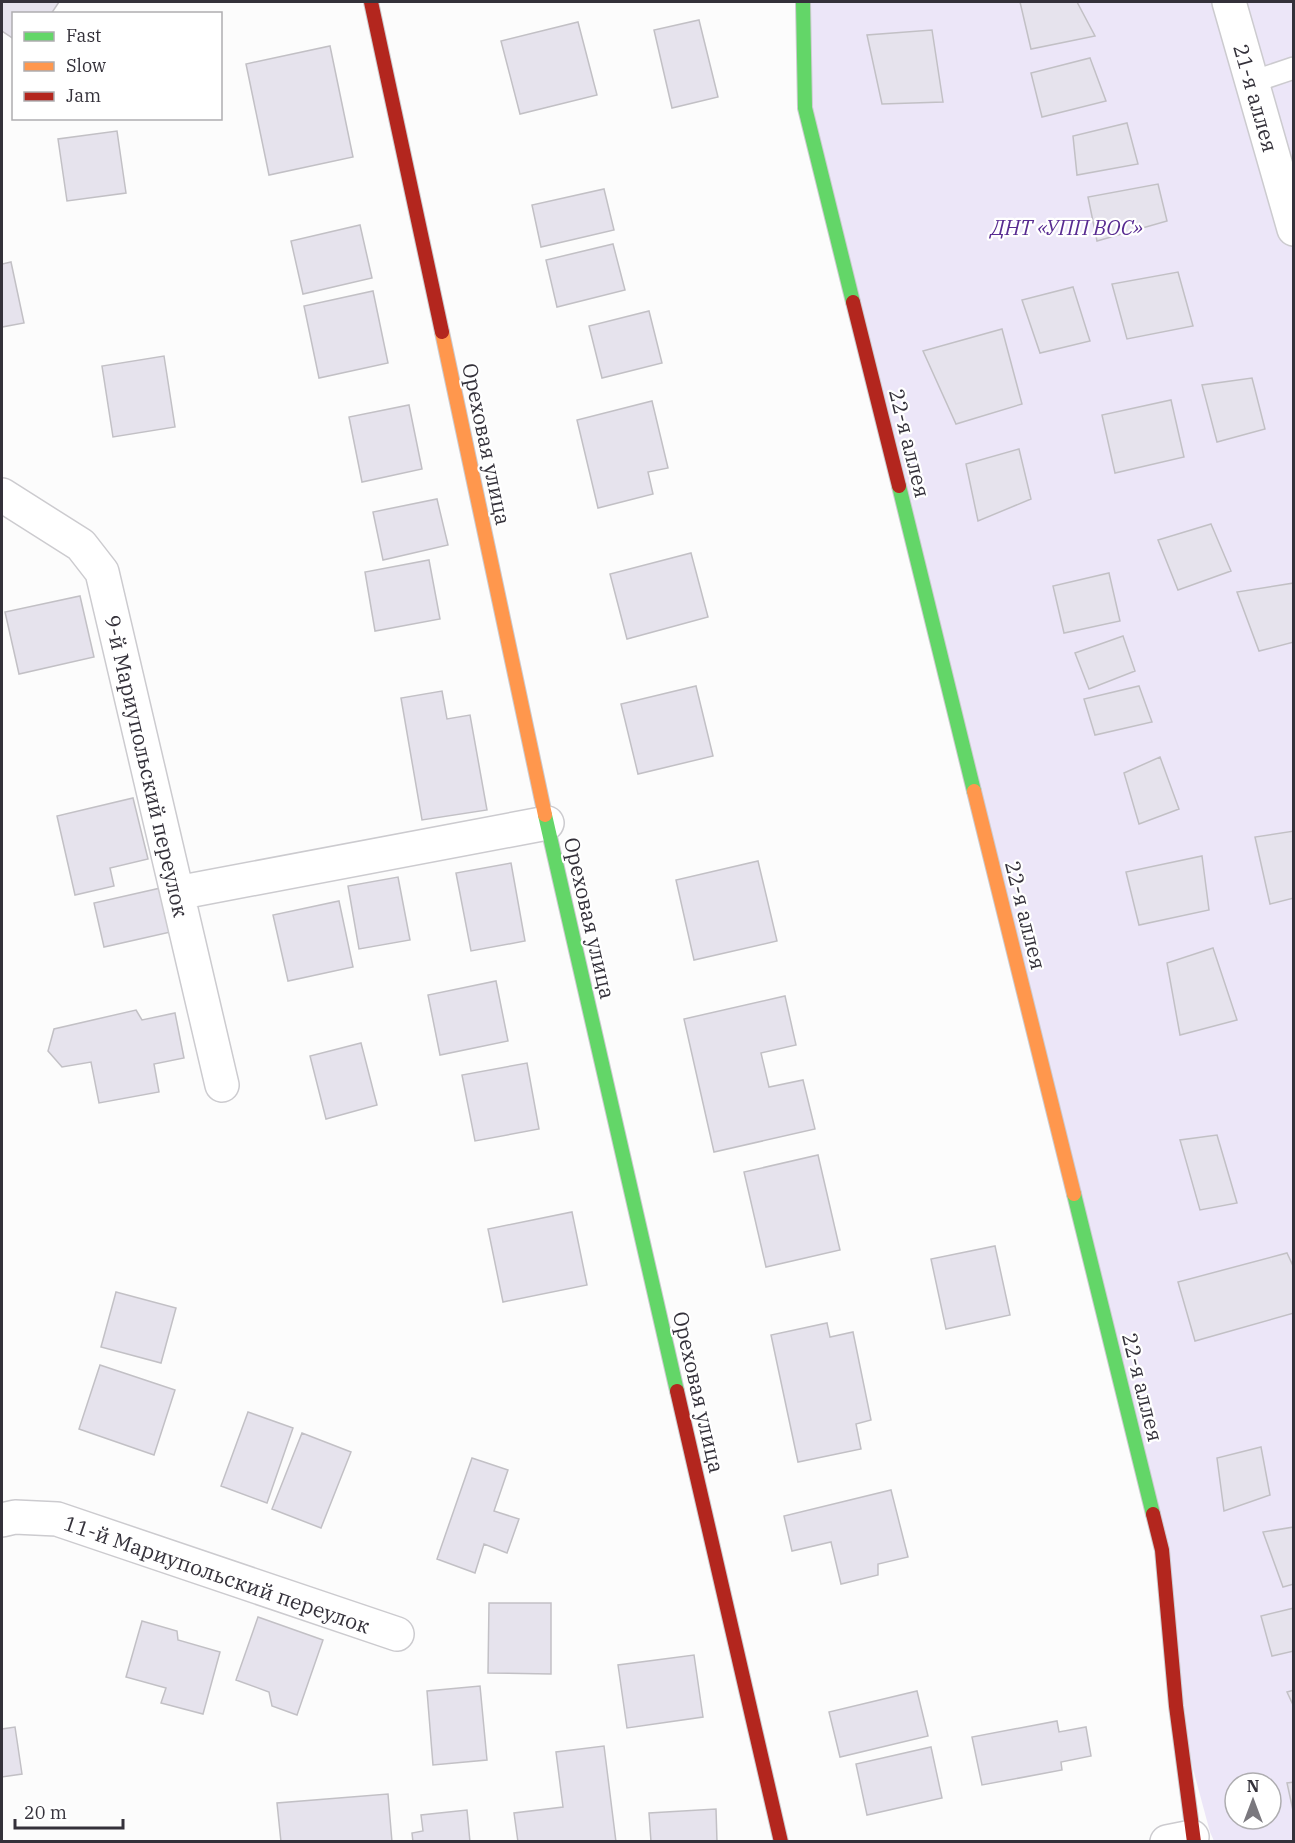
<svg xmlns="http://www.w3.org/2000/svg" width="1295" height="1843" font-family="'IBM Plex Serif',serif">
<rect width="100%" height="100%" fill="#fcfcfc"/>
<!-- garden -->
<path fill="#ece6f8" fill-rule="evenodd" d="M799,2H1293V1841H1214L1210,1832L1176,1706L1162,1550L805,108ZM1235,1783H1271V1819H1235Z"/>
<!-- building -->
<path fill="#e6e3ed" stroke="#c2c0c5" stroke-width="1.5" d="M2,2H59L51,14H14V39L2,31Z
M1020,2H1077L1095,36L1031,49Z
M699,20L718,97L672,108L654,30Z
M578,22L597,95L520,114L501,41Z
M932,30L943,102L882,104L867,35Z
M330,46L353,157L269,175L246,64Z
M1090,58L1106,101L1042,117L1031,73Z
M1127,123L1138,164L1077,175L1073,136Z
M117,131L126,193L67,201L58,139Z
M1158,184L1167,221L1097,241L1088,197Z
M604,189L614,230L541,247L532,205Z
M360,225L372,278L303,294L291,241Z
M613,244L625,290L557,307L546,260Z
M11,262L24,323L2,327V264Z
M1178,272L1193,326L1127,339L1112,284Z
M1073,287L1090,341L1040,353L1022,300Z
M373,291L388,363L319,378L304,306Z
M649,311L662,363L602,378L589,326Z
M1002,329L1022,404L956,424L923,351Z
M164,356L175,427L113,437L102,366Z
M1252,378L1265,429L1217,442L1202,385Z
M1171,400L1184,457L1115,473L1102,415Z
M652,401L668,468L648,472L653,494L598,508L577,420Z
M409,405L422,469L362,482L349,417Z
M1019,449L1031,499L978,521L966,464Z
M437,499L448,545L383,560L373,512Z
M1211,524L1231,571L1178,590L1158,540Z
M691,553L708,617L627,639L610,574Z
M429,560L440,619L375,631L365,572Z
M1109,573L1120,621L1064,633L1053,586Z
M1294,583V642L1259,651L1237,592Z
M80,596L94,657L19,674L5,612Z
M1123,636L1135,671L1089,689L1075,653Z
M696,686L713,756L638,774L621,704Z
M1139,686L1152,722L1095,735L1084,699Z
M442,691L447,719L470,715L487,810L422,820L401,698Z
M1160,757L1179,809L1139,824L1124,773Z
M133,798L148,859L110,868L114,886L75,895L57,816Z
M1294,831V898L1270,904L1255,837Z
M1202,856L1209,910L1139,925L1126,872Z
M758,861L777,941L694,960L676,880Z
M511,863L525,941L471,951L456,873Z
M398,877L410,940L359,949L348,886Z
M165,887L175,931L104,947L94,903Z
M339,901L353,967L288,981L273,915Z
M1213,948L1237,1020L1180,1035L1167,963Z
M496,981L508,1041L440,1055L428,995Z
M785,996L796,1045L761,1053L769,1087L803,1080L815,1129L714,1152L684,1019Z
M136,1010L142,1020L175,1013L184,1058L154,1064L159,1092L99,1103L91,1062L62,1067L48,1051L54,1029Z
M361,1043L377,1105L326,1119L310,1056Z
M527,1063L539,1129L475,1141L462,1075Z
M1217,1135L1237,1203L1200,1210L1180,1140Z
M818,1155L840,1250L766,1267L744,1172Z
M572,1212L587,1285L503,1302L488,1229Z
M995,1246L1010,1315L946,1329L931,1259Z
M1287,1253L1294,1268V1313L1195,1341L1178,1282Z
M116,1292L176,1308L161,1363L101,1347Z
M827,1323L830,1337L853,1332L871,1420L856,1424L861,1449L798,1462L771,1335Z
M100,1365L175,1390L154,1455L79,1429Z
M248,1412L293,1428L267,1503L221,1486Z
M302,1433L351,1452L321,1528L272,1509Z
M1261,1447L1270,1495L1224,1511L1217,1458Z
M472,1458L508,1470L494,1511L519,1519L507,1553L484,1544L475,1573L437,1559Z
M891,1490L908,1557L878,1564V1575L841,1584L831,1542L792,1551L784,1516Z
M1294,1527V1584L1283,1587L1263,1532Z
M489,1603H551V1674L488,1673Z
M1294,1608V1651L1272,1656L1261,1616Z
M258,1617L323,1640L297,1715L272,1706L269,1692L236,1680Z
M142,1621L177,1631L178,1640L220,1652L203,1714L161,1703L166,1688L126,1677Z
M694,1655L703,1717L627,1728L618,1665Z
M480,1686L487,1760L433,1765L427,1691Z
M1294,1690V1707L1287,1692Z
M917,1691L928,1736L840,1757L829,1712Z
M1057,1721L1059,1732L1086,1727L1091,1756L1061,1762L1062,1770L982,1785L972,1737Z
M15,1727L22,1774L2,1777V1729Z
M604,1746L616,1842H518L514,1813L563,1807L556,1752Z
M931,1747L942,1798L867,1815L856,1764Z
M1294,1782V1815L1287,1783Z
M388,1794L392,1842H281L277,1803Z
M716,1809L717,1842H651L649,1813Z
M467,1810L470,1842H413L412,1833L423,1831L421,1815Z"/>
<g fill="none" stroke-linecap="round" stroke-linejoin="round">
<!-- lane casing -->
<g stroke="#cccbcf" stroke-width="24">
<path id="lane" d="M1252,82L1294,68"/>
</g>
<!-- street casing -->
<g stroke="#cccbcf" stroke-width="36">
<path id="street" d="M1229,2L1294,229
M2,495L81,545L102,572L222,1085
M177,893L547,823
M2,1520L15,1517L57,1519L397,1634
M1167,1842L1192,1837"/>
</g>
<!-- fast casing -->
<g stroke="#cccbcf" stroke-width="16">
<path id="fast" d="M803,2L805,108L853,302
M899,486L974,791
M545,815L677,1391
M1074,1194L1153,1514"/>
</g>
<!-- slow casing -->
<g stroke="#cccbcf" stroke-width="16">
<path id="slow" d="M442,332L545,815
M974,791L1074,1194"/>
</g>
<!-- jam casing -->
<g stroke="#cccbcf" stroke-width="16">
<path id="jam" d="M371,2L442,332
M853,302L899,486
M677,1391L781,1842
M1153,1514L1162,1550L1176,1706L1194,1842"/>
</g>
<!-- lane -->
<use href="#lane" stroke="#fff" stroke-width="21"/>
<!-- street -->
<use href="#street" stroke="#fff" stroke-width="33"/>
<!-- fast -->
<use href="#fast" stroke="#63d668" stroke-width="14"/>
<!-- slow -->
<use href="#slow" stroke="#ff974d" stroke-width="14"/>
<!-- jam -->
<use href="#jam" stroke="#b3261e" stroke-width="14"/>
</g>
<g text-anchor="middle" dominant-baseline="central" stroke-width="4.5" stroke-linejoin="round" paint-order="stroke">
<!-- street labels -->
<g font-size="21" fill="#34313a" stroke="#fff">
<text transform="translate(1256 98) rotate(74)">21-я аллея</text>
<text transform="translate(910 443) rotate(76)">22-я аллея</text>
<text transform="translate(487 444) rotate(78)">Ореховая улица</text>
<text transform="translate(147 766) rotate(77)">9-й Мариупольский переулок</text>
<text transform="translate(1026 915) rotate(76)">22-я аллея</text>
<text transform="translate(590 918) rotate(77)">Ореховая улица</text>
<text transform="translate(1143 1387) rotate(76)">22-я аллея</text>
<text transform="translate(699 1392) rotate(77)">Ореховая улица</text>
<text transform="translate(217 1574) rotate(19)">11-й Мариупольский переулок</text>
</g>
<!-- park labels -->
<g font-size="21" font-style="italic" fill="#582b91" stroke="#fff">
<text x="1067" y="227">ДНТ «УПП ВОС»</text>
</g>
</g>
<!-- border -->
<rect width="1295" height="1843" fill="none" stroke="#34313a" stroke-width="6"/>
<!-- legend -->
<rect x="12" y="12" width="210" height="108" fill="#ffffff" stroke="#aeadb0" stroke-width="1.5"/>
<rect x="24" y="32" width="30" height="9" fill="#63d668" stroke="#aeadb0" stroke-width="1.5"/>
<text x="66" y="42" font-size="18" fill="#34313a">Fast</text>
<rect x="24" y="62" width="30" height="9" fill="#ff974d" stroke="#aeadb0" stroke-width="1.5"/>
<text x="66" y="72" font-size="18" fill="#34313a">Slow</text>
<rect x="24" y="92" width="30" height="9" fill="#b3261e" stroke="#aeadb0" stroke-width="1.5"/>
<text x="66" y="102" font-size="18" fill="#34313a">Jam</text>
<!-- north arrow -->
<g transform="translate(1253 1801)"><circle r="28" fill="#ffffff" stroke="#aeadb0" stroke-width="1.5"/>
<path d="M0-4.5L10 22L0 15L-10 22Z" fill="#7a787e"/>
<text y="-9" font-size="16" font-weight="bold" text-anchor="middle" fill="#34313a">N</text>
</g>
<!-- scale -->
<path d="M15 1819v9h108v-9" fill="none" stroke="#34313a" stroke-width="3"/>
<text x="24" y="1819" font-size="18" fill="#34313a" stroke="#ffffff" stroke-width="4.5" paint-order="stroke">20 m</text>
</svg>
